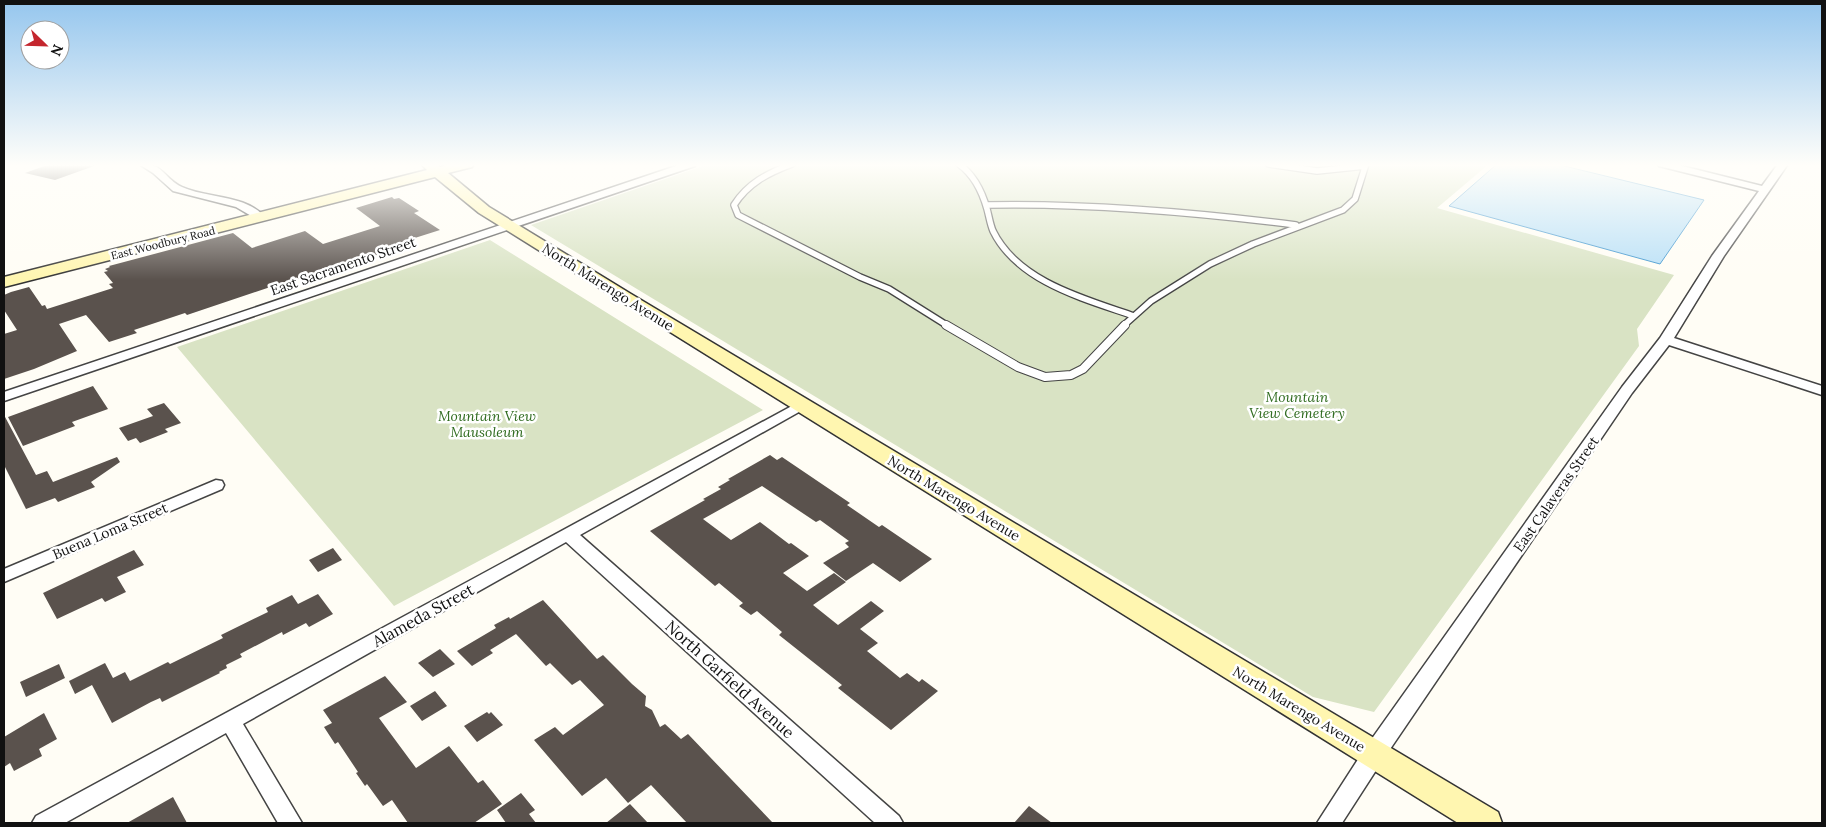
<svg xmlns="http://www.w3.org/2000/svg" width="1826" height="827" font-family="Lora,serif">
<rect width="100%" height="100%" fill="#fffdf5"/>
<!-- cemetery -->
<path fill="#d9e3c4" d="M709,164H1489L1437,208L1674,275L1637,329L1639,346L1374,712L1313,697L531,225Z
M490,240L763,410L394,606L177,347Z"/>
<!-- water -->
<path fill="#b9e0f7" stroke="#3f96cf" d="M1497,164H1556L1704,200L1660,264L1449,206Z"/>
<!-- building -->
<path fill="#5a524d" d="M50,164H94V166L55,180L25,173Z
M392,197L394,199L399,198L419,211L414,213L440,230L399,243L404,246L359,261L360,262L318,275L321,277L304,282L297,278L187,315L185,313L134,330L137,333L109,342L86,315L59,324L77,351L34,369L4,379V334L17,330L4,310V295L11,292L29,287L42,306L45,305L47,309L113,288L109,284L113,283L104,272L108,271L105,269L110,267L109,266L233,233L252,248L305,231L323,244L380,226L356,208Z
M93,386L108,409L72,422L75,426L23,446L8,417Z
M164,403L181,423L165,429L168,432L140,443L136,438L128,441L119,428L153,416L147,409Z
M4,415L36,475L47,471L53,482L117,457L120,462L91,482L95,487L58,502L55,498L26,509L4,465Z
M770,455L777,460L782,457L850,503L847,505L879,527L882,525L932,559L900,582L873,563L846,581L823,563L849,547L845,543L849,541L820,520L816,522L762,486L703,519L731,540L760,522L789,544L791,543L809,556L783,573L807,591L834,573L846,582L813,605L838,625L871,601L884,611L860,629L878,643L867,651L900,678L907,673L919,682L922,679L938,691L891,730L838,688L842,685L779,635L782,632L757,611L751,615L739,606L743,603L719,583L715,586L650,531L705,500L703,499L721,489L718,487L730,480L728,479Z
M333,548L342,560L318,572L309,560Z
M134,550L144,565L117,577L126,592L105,602L102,598L57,619L43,593Z
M318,594L333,614L309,627L306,623L283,635L282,632L240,654L242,657L226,665L227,668L219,672L220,673L162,702L160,698L151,702L112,723L92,685L75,694L69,681L105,663L113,678L125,672L130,681L168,662L170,664L223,638L221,635L268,612L266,608L292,595L298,604Z
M543,600L597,659L603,655L632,684L646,696L645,706L652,710L660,727L665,724L681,739L688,734L773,823H687L651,785L628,803L606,778L582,796L534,740L555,727L563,735L604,705L580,680L572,685L550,663L546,666L516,634L490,650L493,653L472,666L457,651L496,628L494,625L509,617L510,619Z
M440,649L455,664L433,677L418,663Z
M59,664L65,678L26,697L20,682Z
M385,676L407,702L379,718L416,768L449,746L478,783L483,780L502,804L474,823H408L392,800L383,806L367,784L365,786L356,773L358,772L338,742L335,744L324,727L332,723L323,710Z
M435,691L447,706L422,721L410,706Z
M487,712L489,714L491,712L503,725L477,742L464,726Z
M44,713L57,739L39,749L42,756L14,771L10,763L4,767V737Z
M521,793L535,810L529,814L536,823H506L497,810Z
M173,797L187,823H127Z
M630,804L648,823H606Z
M1029,806L1052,823H1014Z"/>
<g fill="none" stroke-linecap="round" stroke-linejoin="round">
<!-- lane-far1 casing -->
<g stroke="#444" stroke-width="8">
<path id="lane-far1" d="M792,164C768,173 748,183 734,205L738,215L860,277L889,289L948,326
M959,164C974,175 982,191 987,209C989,216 990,224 993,231C1018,282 1085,299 1134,316
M1269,164L1317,171L1365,166
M986,205C1090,203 1193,212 1296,225
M1123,326L1151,301L1210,264L1253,244L1343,210L1355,199L1366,164"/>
</g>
<!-- lane casing -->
<g stroke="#444" stroke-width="10">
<path id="lane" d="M946,325L1018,367L1045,377L1071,375L1083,369L1125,325"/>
</g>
<!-- street casing -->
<g stroke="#444" stroke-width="3">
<path id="street" d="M139,164C163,162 164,179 182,187C209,199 245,194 266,218L260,221L236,207L173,191L153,173Z
M682,164H696L695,166L4,401V392Z
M1658,164H1674L1762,186L1778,164H1788L1724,256L1674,338L1822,386V395L1669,345L1632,393L1382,761L1342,823H1317L1366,747L1622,387L1660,338L1712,256L1759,191L1659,166Z
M801,401L806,402L808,405L806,408L580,535L899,816L903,823H875L566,542L243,724L302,823H278L226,733L65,823H32L36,816Z
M216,480L222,481L224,485L222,489L4,582V569Z"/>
</g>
<!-- secondary casing -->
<g stroke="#333" stroke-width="3">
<path id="secondary" d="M421,164H436L440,167L452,164H474L472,167L448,173L489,207L631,294L1498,812L1502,823H1458L479,213L435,177L4,287V277L427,170Z"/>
</g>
<!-- lane-far1 -->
<use href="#lane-far1" stroke="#fff" stroke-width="5.5"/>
<!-- lane -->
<use href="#lane" stroke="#fff" stroke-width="8"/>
<!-- street -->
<use href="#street" fill="#fff" fill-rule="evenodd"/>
<!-- secondary -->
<use href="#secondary" fill="#fff6b0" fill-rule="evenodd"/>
</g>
<!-- sky -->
<linearGradient id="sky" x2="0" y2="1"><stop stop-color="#95c6ee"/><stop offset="0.59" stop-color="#fffefa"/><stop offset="1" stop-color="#fffefa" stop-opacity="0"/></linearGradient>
<rect width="1826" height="280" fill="url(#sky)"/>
<g text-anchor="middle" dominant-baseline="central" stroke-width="5" stroke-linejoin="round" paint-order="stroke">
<!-- far-street labels -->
<g font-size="11" fill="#111" stroke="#fff">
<text transform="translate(163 243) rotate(-14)">East Woodbury Road</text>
</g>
<!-- street labels -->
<g font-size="14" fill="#111" stroke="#fff">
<text transform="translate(343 266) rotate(-19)">East Sacramento Street</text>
<text transform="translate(608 287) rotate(32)">North Marengo Avenue</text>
<text transform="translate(1556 494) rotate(-55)">East Calaveras Street</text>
<text transform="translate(954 498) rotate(31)">North Marengo Avenue</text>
<text transform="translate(110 531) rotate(-23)">Buena Loma Street</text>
<text transform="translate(1299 709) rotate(31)">North Marengo Avenue</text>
</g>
<!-- park labels -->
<g font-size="14" font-style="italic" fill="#2f6b1f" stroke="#fff">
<text x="1297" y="397">Mountain<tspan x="1297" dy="16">View Cemetery</tspan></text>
<text x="487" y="416">Mountain View<tspan x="487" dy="16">Mausoleum</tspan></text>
</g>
<!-- near-street labels -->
<g font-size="16" fill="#111" stroke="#fff">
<text transform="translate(423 615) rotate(-29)">Alameda Street</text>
<text transform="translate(730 679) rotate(42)">North Garfield Avenue</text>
</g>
</g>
<!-- border -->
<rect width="1826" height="827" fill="none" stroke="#111111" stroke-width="10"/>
<!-- north arrow -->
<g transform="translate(45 45) rotate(113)"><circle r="24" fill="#ffffff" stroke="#a0a0a0"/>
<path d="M0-4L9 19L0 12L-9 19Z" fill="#c4262e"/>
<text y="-8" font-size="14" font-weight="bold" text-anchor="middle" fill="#111111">N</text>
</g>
</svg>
